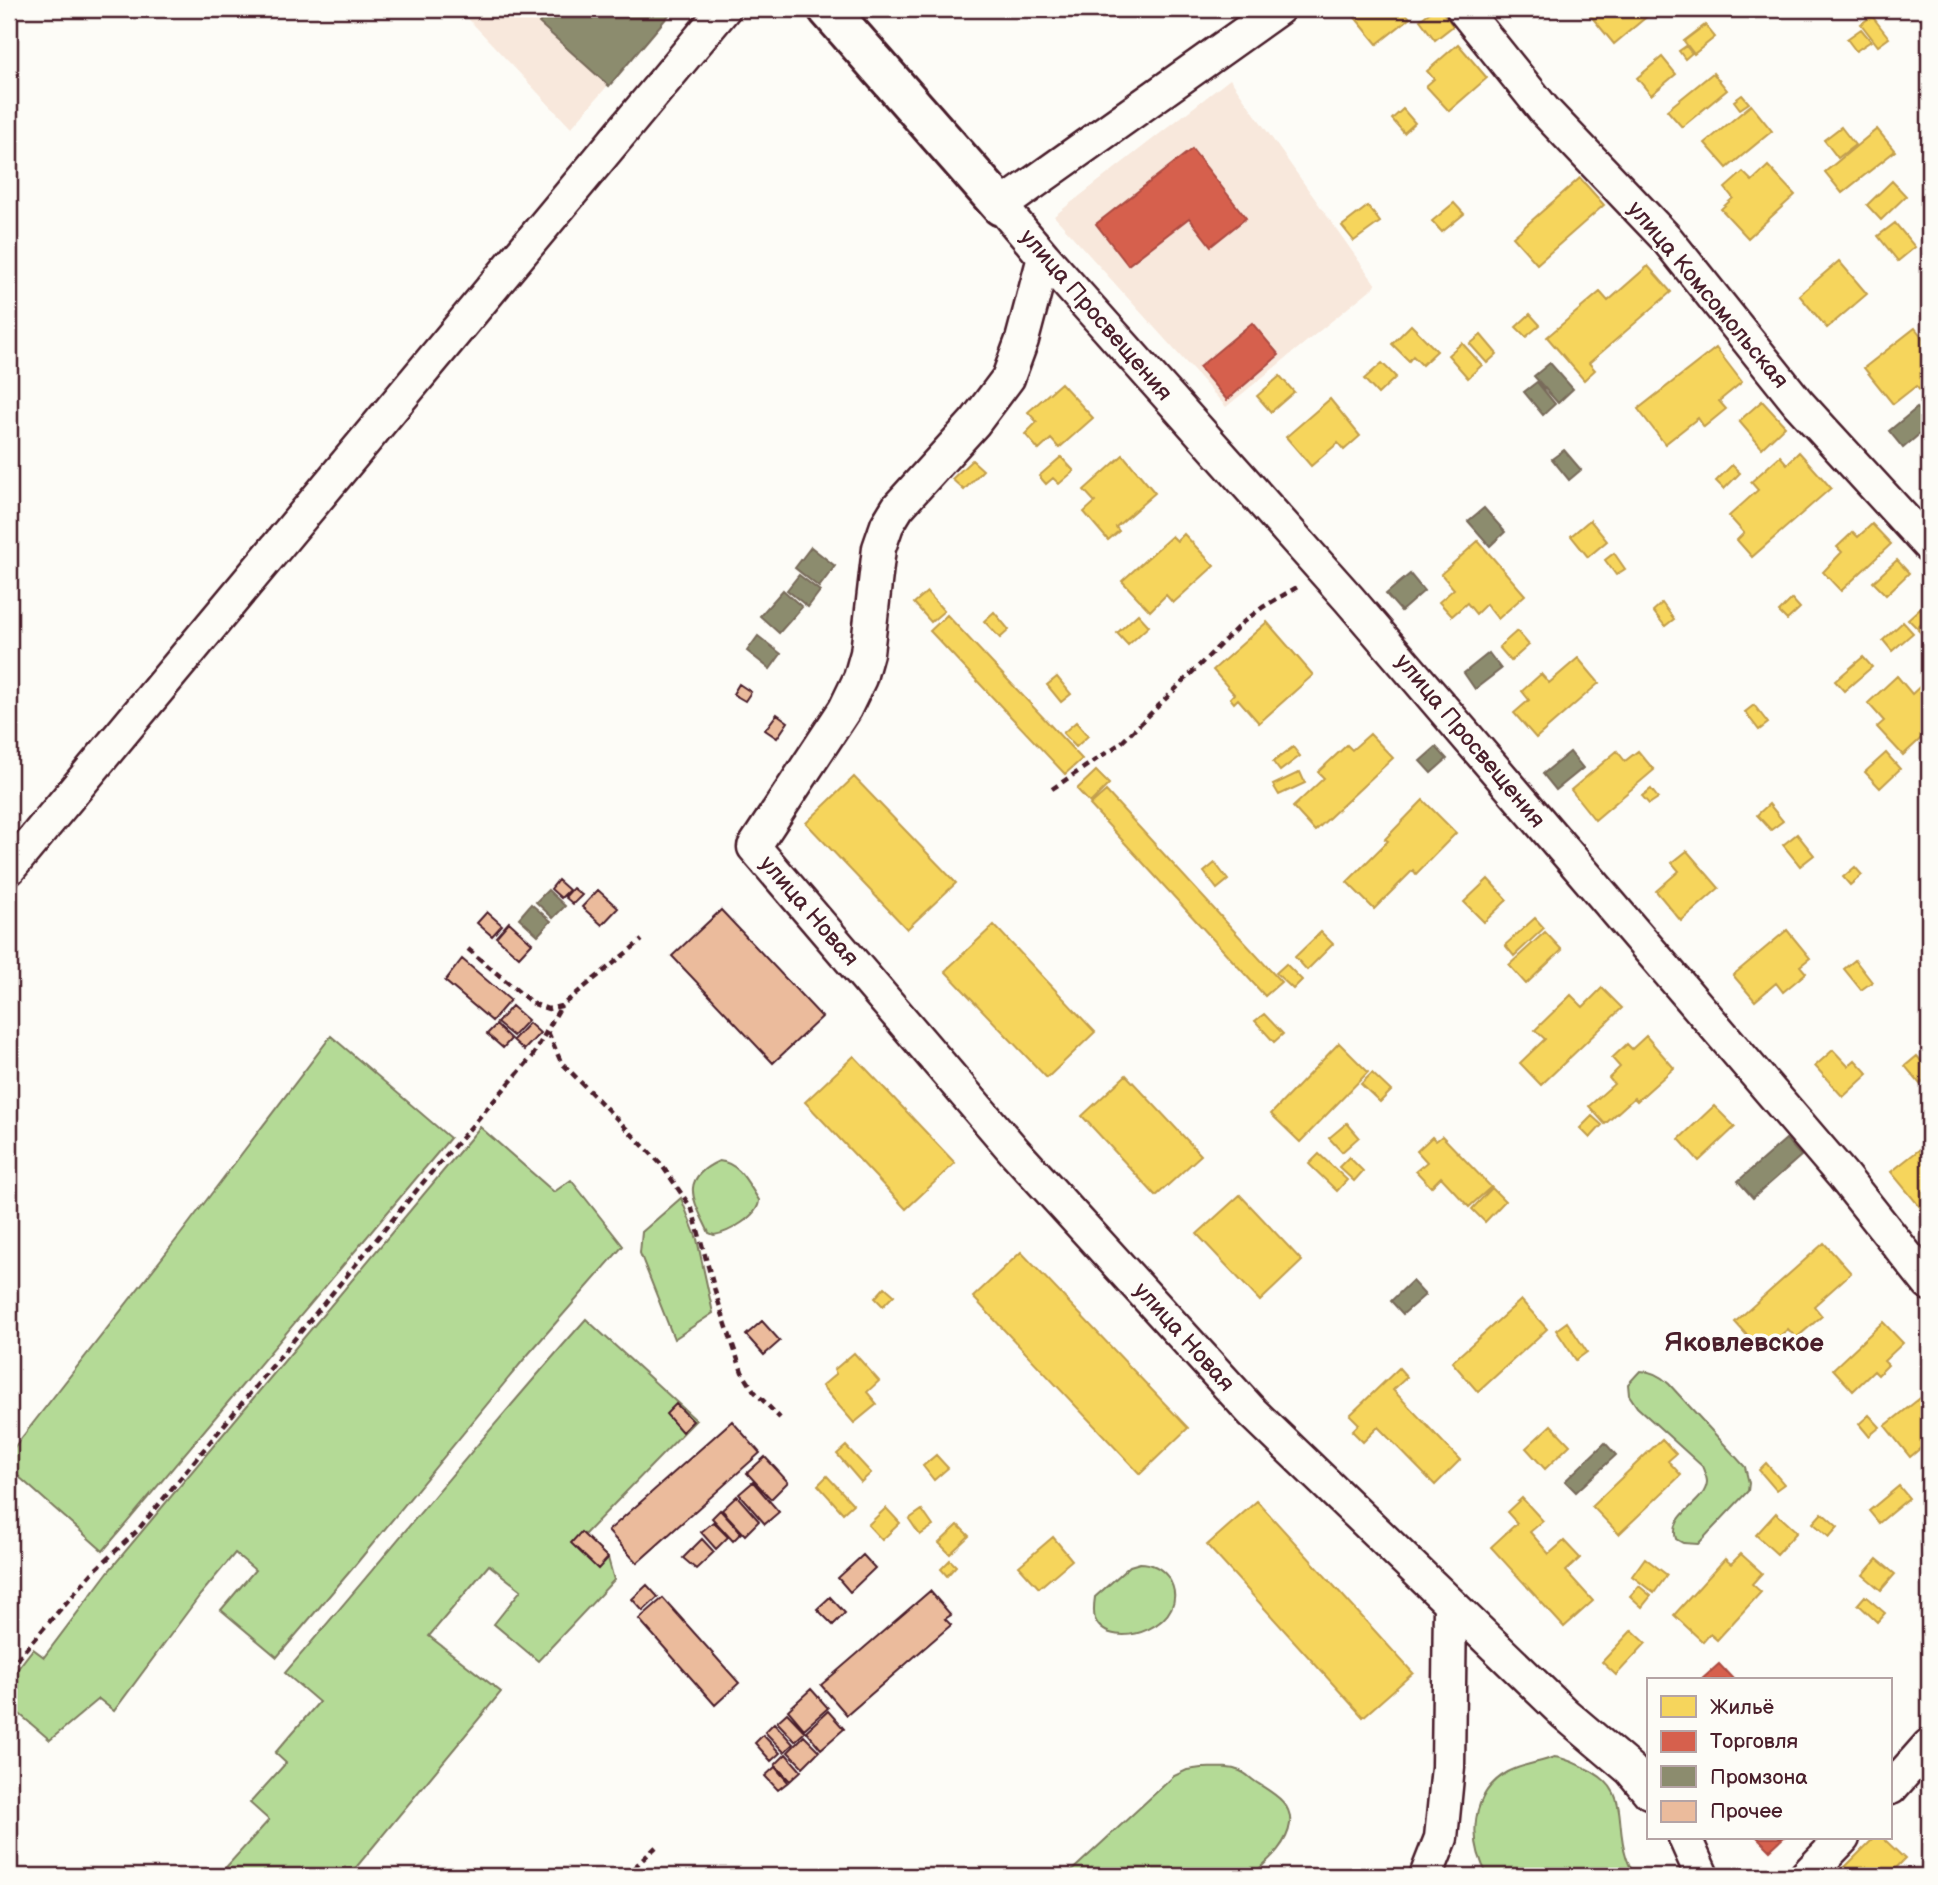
<svg xmlns="http://www.w3.org/2000/svg" width="1938" height="1885" font-family="'Balsamiq Sans',sans-serif">
<rect width="100%" height="100%" fill="#fdfcf7"/>
<filter id="ink" filterUnits="userSpaceOnUse"><feTurbulence type="fractalNoise" baseFrequency=".0143" numOctaves="2"/><feDisplacementMap in="SourceGraphic" scale="14" xChannelSelector="R" yChannelSelector="G"/><feConvolveMatrix kernelMatrix="1 2 1 2 8 2 1 2 1" color-interpolation-filters="sRGB"/></filter>
<g filter="url(#ink)">
<!-- built -->
<path fill="#f8e8dc" d="M459,9H674L571,128Z
M1230,79L1376,285L1226,407L1054,216Z"/>
<!-- green -->
<path fill="#b4da96" stroke="#7f7c60" stroke-width="2" d="M331,1036L450,1138L103,1551L9,1468V1454L180,1235Z
M480,1127L554,1192L571,1180L623,1246L525,1358L352,1569L277,1657L221,1610L255,1570L235,1553L200,1595L114,1711L99,1699L50,1740L9,1705V1680L33,1649L44,1657L108,1572Z
M719,1161C740,1163 748,1184 759,1200C759,1216 728,1233 714,1235L709,1233C695,1202 677,1180 719,1161Z
M681,1198L697,1239L713,1313L674,1339L640,1253L642,1232Z
M586,1319L696,1420L584,1535L608,1558L614,1580L538,1661L494,1624L521,1590L489,1565L429,1636L501,1692L349,1876H218L269,1820L250,1803L286,1763L275,1753L319,1702L285,1673C386,1556 483,1435 586,1319Z
M1640,1371C1652,1371 1661,1376 1669,1384L1745,1467L1749,1483L1748,1491L1698,1544L1683,1543L1676,1539C1668,1513 1705,1505 1707,1482C1707,1477 1704,1471 1702,1466L1637,1407L1629,1395L1628,1384Z
M1140,1563C1151,1563 1161,1568 1168,1577C1198,1623 1110,1656 1095,1619C1093,1612 1094,1604 1095,1597L1130,1566Z
M1554,1757C1566,1758 1574,1763 1585,1768C1631,1789 1614,1819 1626,1856C1628,1863 1632,1870 1634,1876H1488C1468,1841 1470,1793 1508,1772C1522,1764 1539,1763 1554,1757Z
M1201,1768C1214,1768 1228,1766 1240,1771C1245,1773 1249,1777 1253,1780C1268,1791 1293,1801 1290,1824C1287,1846 1266,1862 1251,1876H1066L1174,1776L1187,1770Z"/>
<!-- homes -->
<path fill="#f6d55c" stroke="#c29e4d" stroke-width="2" d="M1348,9H1402L1410,18L1377,44Z
M1434,9H1440L1453,26L1435,40L1420,20Z
M1585,9H1648L1651,13L1614,44Z
M1872,16L1889,38L1878,46L1861,24Z
M1705,25L1715,37L1694,54L1684,41Z
M1861,29L1871,41L1856,51L1847,39Z
M1458,44L1487,78L1449,111L1426,86L1434,79L1427,71Z
M1686,46L1692,53L1685,59L1679,51Z
M1662,57L1676,74L1651,95L1637,78Z
M1713,73L1727,90L1682,127L1667,110Z
M1742,95L1749,103L1740,109L1734,101Z
M1751,105L1772,131L1727,168L1705,143Z
M1403,109L1415,123L1404,133L1392,119Z
M1841,127L1855,145L1838,158L1824,140Z
M1877,129L1895,151L1842,193L1825,172Z
M1768,166L1795,195L1748,238L1721,209L1733,198L1725,188L1743,172L1752,181Z
M1580,178L1604,205L1537,264L1513,237Z
M1892,181L1906,196L1881,220L1867,205Z
M1454,203L1464,214L1442,232L1432,221Z
M1368,206L1380,222L1354,241L1342,226Z
M1895,223L1915,247L1898,261L1878,236Z
M1839,261L1867,294L1827,328L1799,295Z
M1648,266L1671,292L1589,363L1595,370L1584,380L1547,337L1600,292L1608,301Z
M1530,314L1540,325L1526,337L1516,327Z
M1411,325L1437,351L1422,365L1413,356L1409,361L1392,344Z
M1915,328L1929,346V401L1916,386L1893,404L1864,368Z
M1481,335L1497,354L1487,363L1470,344Z
M1462,343L1482,365L1468,378L1448,355Z
M1716,348L1742,382L1719,401L1726,409L1704,427L1698,418L1665,444L1638,409Z
M1382,363L1396,377L1378,394L1364,379Z
M1280,376L1294,392L1271,412L1257,396Z
M1061,383L1093,418L1059,448L1051,439L1039,450L1025,434L1037,422L1028,412Z
M1330,399L1360,436L1344,450L1338,443L1311,466L1286,437Z
M1762,401L1785,426L1762,448L1739,421Z
M1799,452L1831,488L1752,557L1737,540L1744,533L1729,516L1758,490L1751,482L1780,456L1787,464Z
M1123,455L1155,493L1116,527L1119,531L1108,540L1084,512L1095,502L1084,490Z
M1061,457L1074,471L1059,484L1053,478L1046,484L1039,476Z
M972,460L983,470L964,490L952,479Z
M1732,465L1740,473L1724,489L1716,481Z
M1590,520L1607,541L1588,557L1571,536Z
M1872,524L1891,544L1841,591L1823,572L1842,552L1837,547L1853,532L1858,537Z
M1184,534L1214,566L1173,603L1166,595L1150,611L1122,581L1172,536L1177,541Z
M1478,541L1525,595L1498,619L1486,604L1476,614L1467,603L1452,616L1439,602L1454,589L1441,574Z
M1614,553L1625,569L1616,575L1605,560Z
M1897,560L1909,573L1886,595L1873,582Z
M927,592L944,611L931,622L914,603Z
M1792,599L1800,608L1787,620L1779,612Z
M1928,601L1929,617L1917,628L1908,619Z
M1662,603L1674,619L1665,626L1653,611Z
M994,612L1009,630L1000,638L984,621Z
M1138,614L1149,626L1128,645L1117,633Z
M947,615L1082,759L1065,774L930,631Z
M1929,620V639L1928,640L1918,630Z
M1267,622L1313,675L1259,723L1238,699L1234,703L1230,698L1234,694L1213,670Z
M1903,622L1913,633L1892,651L1883,640Z
M1517,631L1529,645L1511,661L1499,647Z
M1863,657L1872,667L1844,691L1835,681Z
M1578,658L1599,683L1536,738L1514,713L1529,700L1522,691L1541,674L1549,683Z
M1897,676L1912,694L1929,678V731L1903,755L1877,727L1884,721L1868,703Z
M1057,677L1071,694L1061,702L1047,685Z
M1754,705L1768,723L1759,730L1745,712Z
M1076,722L1088,736L1076,747L1063,733Z
M1370,734L1393,758L1315,831L1293,807L1324,778L1318,772L1347,745L1352,750Z
M1293,747L1300,756L1280,771L1273,762Z
M1617,751L1625,761L1638,751L1654,770L1595,820L1571,790Z
M1886,753L1900,769L1880,788L1865,772Z
M1096,771L1109,784L1090,803L1077,789Z
M1300,772L1305,783L1279,795L1273,785Z
M854,777L956,883L907,929L806,823Z
M1651,789L1658,798L1649,804L1642,796Z
M1106,791L1281,982L1265,996L1090,805Z
M1423,800L1456,833L1416,874L1413,870L1374,909L1347,882L1388,841L1385,839Z
M1769,804L1783,821L1771,830L1757,815Z
M1797,834L1814,855L1800,866L1783,845Z
M1687,851L1719,888L1681,921L1656,891L1679,871L1672,863Z
M1215,863L1228,880L1217,889L1204,872Z
M1855,867L1862,875L1850,885L1843,877Z
M1488,879L1507,900L1484,922L1464,902Z
M1535,918L1544,928L1514,956L1505,945Z
M994,925L1095,1032L1047,1078L945,971Z
M1787,930L1810,958L1800,966L1806,973L1783,992L1776,983L1755,1001L1733,975Z
M1321,932L1333,944L1307,970L1295,957Z
M1545,932L1562,950L1526,984L1509,965Z
M1855,960L1872,982L1861,990L1844,969Z
M1286,964L1302,980L1293,989L1276,973Z
M1602,988L1622,1008L1541,1085L1520,1063L1545,1039L1535,1030L1571,995L1583,1007Z
M1264,1014L1283,1034L1274,1042L1255,1021Z
M1646,1036L1674,1068L1637,1101L1634,1098L1605,1124L1589,1106L1614,1084L1609,1078L1620,1067L1612,1058L1627,1044L1632,1049Z
M1339,1043L1368,1072L1300,1142L1271,1114Z
M1833,1050L1848,1066L1855,1060L1868,1074L1843,1097L1815,1066Z
M854,1056L955,1163L906,1209L805,1102Z
M1917,1056L1929,1070V1076L1920,1084L1905,1066Z
M1372,1073L1391,1091L1380,1102L1361,1084Z
M1126,1075L1201,1155L1156,1196L1082,1116Z
M1714,1106L1735,1127L1699,1161L1679,1139Z
M1592,1116L1602,1125L1590,1138L1580,1128Z
M1347,1123L1359,1137L1342,1152L1329,1138Z
M1442,1136L1491,1187L1469,1207L1441,1177L1431,1187L1416,1171L1427,1162L1417,1151L1432,1137L1436,1141Z
M1920,1149L1929,1159V1218L1891,1172Z
M1319,1154L1347,1180L1337,1191L1309,1164Z
M1349,1157L1363,1171L1354,1181L1339,1167Z
M1492,1188L1505,1201L1485,1222L1472,1209Z
M1240,1195L1302,1261L1260,1301L1197,1234Z
M1824,1243L1851,1273L1814,1306L1822,1316L1796,1338L1788,1329L1762,1352L1735,1322Z
M1021,1252L1188,1428L1140,1474L973,1297Z
M885,1287L894,1295L883,1306L875,1298Z
M1521,1300L1547,1329L1478,1392L1452,1362Z
M1567,1322L1587,1352L1576,1360L1556,1330Z
M1883,1322L1903,1343L1884,1361L1888,1365L1878,1375L1874,1371L1853,1391L1833,1369Z
M854,1353L879,1381L867,1392L877,1404L854,1423L822,1386L836,1374L834,1370Z
M1399,1368L1407,1377L1393,1390L1460,1460L1435,1485L1378,1427L1363,1442L1352,1431L1359,1424L1350,1415Z
M1929,1391V1441L1910,1457L1885,1426Z
M1869,1415L1880,1427L1869,1436L1859,1424Z
M1551,1425L1570,1445L1545,1469L1526,1448Z
M1662,1439L1676,1454L1668,1461L1681,1475L1619,1534L1592,1506Z
M846,1446L871,1473L861,1482L837,1454Z
M936,1455L948,1468L934,1480L923,1466Z
M1766,1463L1784,1484L1776,1490L1759,1470Z
M827,1476L853,1504L843,1513L818,1485Z
M1899,1486L1909,1498L1879,1523L1869,1511Z
M1522,1498L1543,1521L1530,1532L1549,1554L1564,1541L1580,1558L1566,1571L1593,1601L1564,1627L1491,1547L1517,1523L1507,1512Z
M1257,1501L1413,1673L1363,1717L1207,1545Z
M886,1508L900,1523L882,1540L868,1525Z
M922,1510L933,1526L920,1535L909,1519Z
M1776,1513L1797,1532L1777,1554L1756,1535Z
M1822,1513L1838,1527L1829,1537L1813,1523Z
M958,1525L969,1536L950,1554L939,1543Z
M1053,1537L1072,1560L1039,1588L1019,1566Z
M1741,1554L1762,1573L1752,1584L1761,1592L1717,1640L1710,1634L1703,1642L1674,1615L1725,1559L1731,1564Z
M1645,1558L1667,1575L1654,1593L1632,1576Z
M1877,1559L1895,1574L1881,1590L1863,1575Z
M950,1560L956,1566L947,1576L941,1569Z
M1639,1586L1651,1596L1642,1607L1630,1596Z
M1865,1596L1885,1613L1877,1622L1858,1604Z
M1632,1630L1646,1643L1616,1675L1602,1662Z
M1874,1838H1883L1905,1859L1888,1876H1849L1842,1870Z"/>
<!-- shops -->
<path fill="#d6604d" stroke="#ac4c43" stroke-width="2" d="M1192,149L1246,218L1211,246L1189,218L1128,265L1096,224Z
M1252,323L1279,355L1227,400L1199,367Z
M1719,1664L1734,1680H1701Z
M1758,1838H1783L1770,1850Z"/>
<!-- industry -->
<path fill="#8c8c6e" stroke="#786b5a" stroke-width="2" d="M551,9H674L609,86L539,23Z
M1550,363L1573,389L1558,403L1534,376Z
M1537,382L1555,404L1543,415L1524,392Z
M1917,408L1929,423V426L1903,448L1889,431Z
M1564,450L1581,470L1569,480L1552,459Z
M1484,508L1505,532L1490,546L1468,521Z
M811,547L835,566L819,587L795,568Z
M1410,574L1424,591L1401,611L1386,594Z
M799,575L820,591L808,607L787,590Z
M783,590L802,607L779,633L760,616Z
M758,636L781,654L770,669L747,651Z
M1489,653L1501,669L1475,689L1464,673Z
M1436,747L1447,759L1431,773L1420,761Z
M1570,752L1583,768L1556,790L1543,774Z
M548,890L565,906L553,918L536,902Z
M531,904L551,921L538,935L519,918Z
M1786,1139L1801,1156L1753,1198L1738,1181Z
M1412,1281L1425,1295L1403,1314L1391,1301Z
M1605,1443L1616,1455L1576,1492L1565,1481Z"/>
<!-- building -->
<path fill="#ebbb9c" stroke="#4a1f2b" stroke-width="2" d="M739,684L751,692L745,701L733,694Z
M777,714L788,722L777,738L765,730Z
M558,880L569,890L561,898L551,889Z
M573,888L582,895L573,904L565,897Z
M598,890L618,908L602,925L582,907Z
M721,910L822,1017L773,1063L672,956Z
M487,912L502,925L492,936L477,923Z
M509,922L532,943L519,957L496,937Z
M462,959L510,1000L492,1021L445,981Z
M512,1006L528,1020L513,1036L497,1023Z
M529,1023L540,1033L524,1050L513,1040Z
M496,1025L511,1039L503,1048L487,1034Z
M762,1321L780,1341L764,1355L746,1335Z
M676,1404L693,1421L682,1432L666,1414Z
M732,1421L760,1453L637,1563L608,1531Z
M765,1457L788,1482L771,1499L747,1473Z
M753,1482L779,1512L765,1524L739,1494Z
M737,1496L759,1521L745,1535L722,1510Z
M720,1510L741,1533L733,1541L712,1518Z
M713,1522L728,1537L716,1549L701,1532Z
M581,1532L608,1558L598,1569L571,1543Z
M702,1539L714,1552L696,1569L683,1558Z
M863,1555L875,1568L850,1592L838,1578Z
M647,1585L658,1597L643,1611L632,1599Z
M930,1591L951,1615L945,1619L951,1625L847,1715L821,1685Z
M830,1597L845,1613L833,1625L817,1609Z
M663,1598L739,1683L715,1705L639,1619Z
M811,1689L828,1708L804,1729L788,1710Z
M828,1711L844,1729L821,1749L806,1731Z
M787,1713L805,1732L795,1741L777,1722Z
M774,1723L793,1744L784,1752L765,1732Z
M763,1735L780,1753L771,1761L755,1743Z
M804,1736L819,1751L803,1767L788,1752Z
M786,1754L801,1771L790,1781L775,1765Z
M775,1767L788,1782L778,1790L765,1776Z"/>
<g fill="none" stroke-linecap="round" stroke-linejoin="round">
<!-- minor casing -->
<g stroke="#4a1f2b" stroke-width="37">
<path id="minor" d="M1278,9L1001,206L1044,257L1349,599L1844,1177L1929,1284
M1463,9L1544,110L1666,238L1798,403L1929,546
M1044,257L1022,340L1008,378L975,422L898,507L887,525L879,548L867,653L860,678L845,709L754,847L1015,1152L1253,1413L1565,1714L1631,1770L1649,1792
M9,869L724,9
M1891,1788L1929,1745
M1685,1838L1702,1876
M1426,1876L1441,1838L1448,1767L1450,1603
M1806,1876L1843,1838"/>
</g>
<!-- tertiary casing -->
<g stroke="#4a1f2b" stroke-width="44">
<path id="tertiary" d="M828,9L1001,206"/>
</g>
<!-- path -->
<path stroke="#4a1f2b" stroke-width="4.5" stroke-dasharray="7 5" stroke-linecap="butt" d="M1052,789L1121,743L1242,623L1263,607L1299,586
M468,949L532,1003L548,1009L561,1006L642,940
M548,1032L561,1062L661,1164L692,1209L717,1298L742,1372L754,1391L780,1418
M9,1668L93,1572L137,1531L430,1174L532,1057L561,1006
M625,1876L656,1847"/>
<!-- minor -->
<use href="#minor" stroke="#fdfcf7" stroke-width="32"/>
<!-- tertiary -->
<use href="#tertiary" stroke="#fdfcf7" stroke-width="38"/>
</g>
</g>
<g text-anchor="middle" dominant-baseline="central" stroke-width="7" stroke-linejoin="round" paint-order="stroke">
<!-- street labels -->
<g font-size="23" fill="#4a1f2b" stroke="#fdfcf7">
<text transform="translate(1708 295) rotate(50)">улица Комсомольская</text>
<text transform="translate(1096 315) rotate(49)">улица Просвещения</text>
<text transform="translate(1470 741) rotate(50)">улица Просвещения</text>
<text transform="translate(809 911) rotate(49)">улица Новая</text>
<text transform="translate(1184 1337) rotate(48)">улица Новая</text>
</g>
<!-- quarter labels -->
<g font-size="26" font-weight="bold" fill="#4a1f2b" stroke="#fdfcf7">
<text x="1744" y="1343">Яковлевское</text>
</g>
</g>
<!-- margin -->
<rect width="1938" height="1885" fill="none" stroke="#fdfcf7" stroke-width="35"/>
<rect x="18" y="18" width="1903" height="1850" fill="none" stroke="#4a1f2b" stroke-width="2.5" filter="url(#ink)"/>
<!-- legend -->
<rect x="1647" y="1678" width="245" height="161" fill="#fdfcf7" stroke="#b5a4a5" stroke-width="2"/>
<rect x="1661" y="1696" width="35" height="21" fill="#f6d55c" stroke="#b5a4a5" stroke-width="2"/>
<text x="1710" y="1714" font-size="21" fill="#4a1f2b">Жильё</text>
<rect x="1661" y="1731" width="35" height="21" fill="#d6604d" stroke="#b5a4a5" stroke-width="2"/>
<text x="1710" y="1748" font-size="21" fill="#4a1f2b">Торговля</text>
<rect x="1661" y="1766" width="35" height="21" fill="#8c8c6e" stroke="#b5a4a5" stroke-width="2"/>
<text x="1710" y="1784" font-size="21" fill="#4a1f2b">Промзона</text>
<rect x="1661" y="1801" width="35" height="21" fill="#ebbb9c" stroke="#b5a4a5" stroke-width="2"/>
<text x="1710" y="1818" font-size="21" fill="#4a1f2b">Прочее</text>
</svg>
